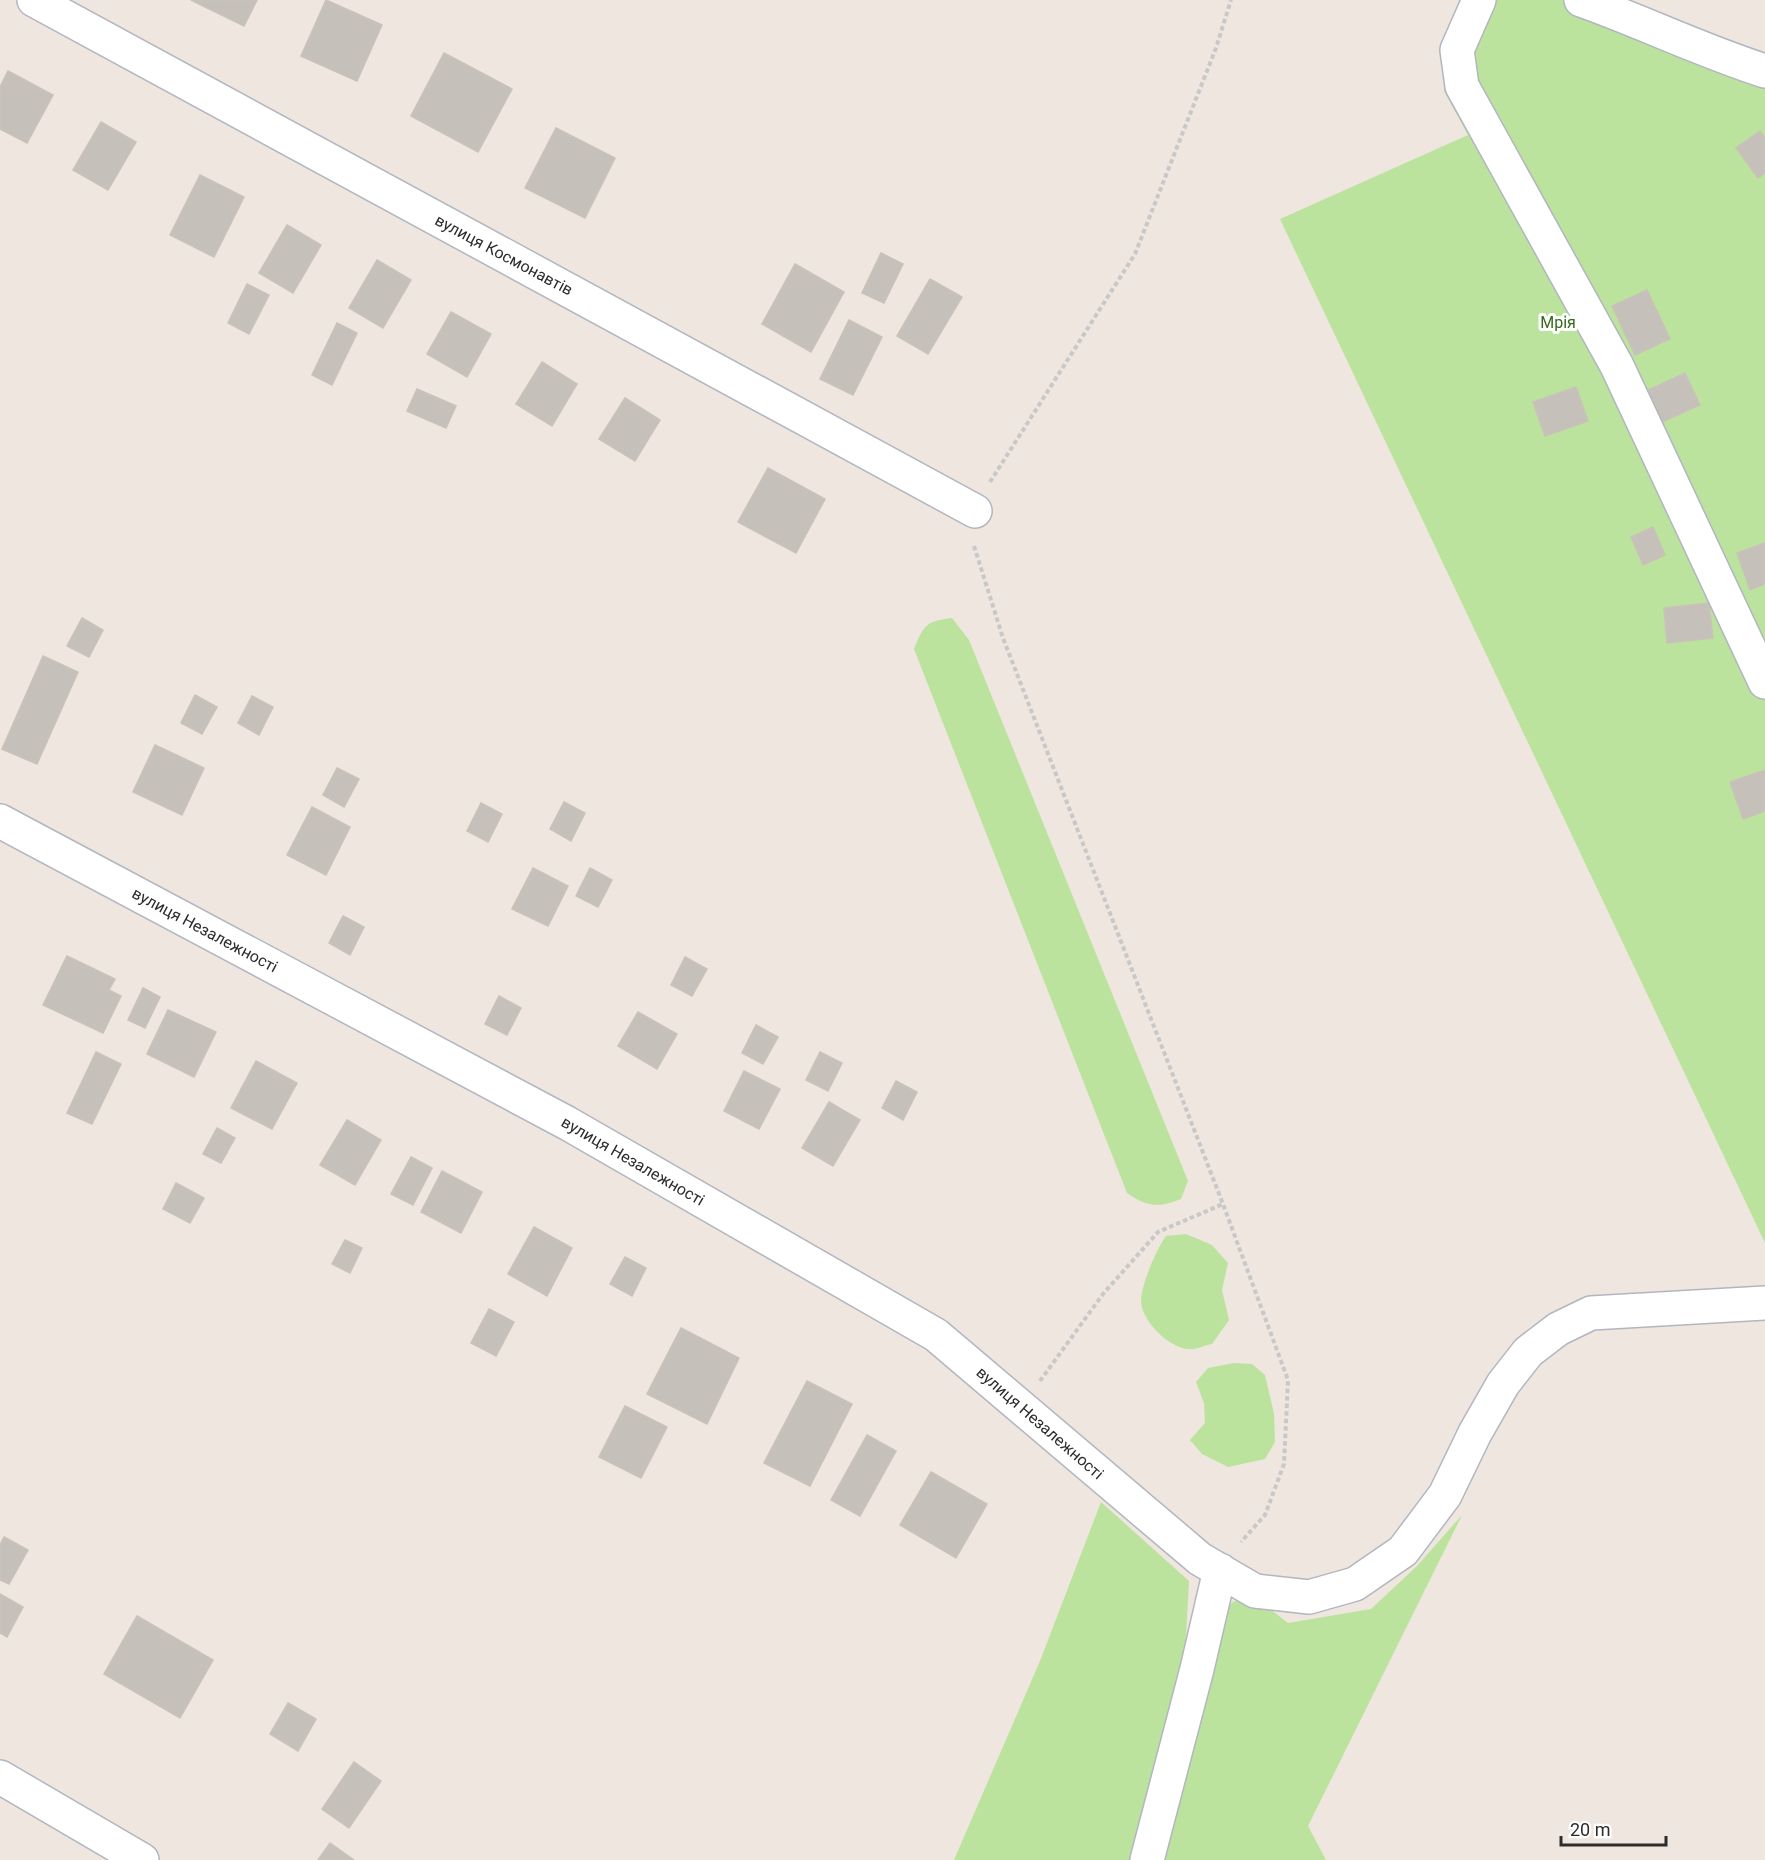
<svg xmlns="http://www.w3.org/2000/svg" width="1765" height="1860" font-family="Roboto,sans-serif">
<rect width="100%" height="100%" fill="#eee6df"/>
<!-- green -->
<path fill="#bbe39d" d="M1465,0H1624L1738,46L1765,53V1243L1280,219L1468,135L1444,91L1443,39Z
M952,618L969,640L1188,1181L1181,1199C1159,1208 1147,1207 1127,1193L914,649C924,625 926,621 952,618Z
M1186,1234L1212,1245L1228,1263L1222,1290L1229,1320L1212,1344C1205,1345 1196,1350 1189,1349C1170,1349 1142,1321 1141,1302C1141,1285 1156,1250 1166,1236Z
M1234,1363L1252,1364L1265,1375L1274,1414L1275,1442L1265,1459L1228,1467L1202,1454L1190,1440L1205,1423L1204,1403L1196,1382L1208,1368Z
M1101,1502L1189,1581L1185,1655L1135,1860H954L1040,1661Z
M1462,1515L1308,1826L1326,1860H1161L1223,1608L1237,1600L1270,1609L1288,1623L1371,1609L1417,1566Z"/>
<!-- building -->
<path fill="#c6c0bb" stroke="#c9c2b8" stroke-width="1.5" d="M191,0H257L244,26Z
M326,0L382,25L357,81L301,56Z
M444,53L512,89L478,152L411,116Z
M8,71L53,95L27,143L0,129V87Z
M101,122L136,142L108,190L73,170Z
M556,128L615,158L585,218L525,188Z
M1760,131L1765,138V173L1758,178L1736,148Z
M200,175L244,197L214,257L170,235Z
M287,225L321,245L293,293L259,273Z
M881,253L903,264L884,303L862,293Z
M377,260L411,280L383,328L349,308Z
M795,264L844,292L811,352L762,324Z
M930,279L962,297L928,354L897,336Z
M247,284L269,295L249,334L228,323Z
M1647,290L1670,339L1635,355L1612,306Z
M451,312L491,334L467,377L427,354Z
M849,320L882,337L853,395L820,379Z
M337,323L357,333L332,385L312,375Z
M542,362L577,384L552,426L516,404Z
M1685,373L1700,405L1662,422L1648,390Z
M1576,387L1588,421L1545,436L1533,402Z
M417,389L456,406L446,428L407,411Z
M625,398L660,420L635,461L599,439Z
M768,468L825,499L796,553L738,522Z
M1653,527L1665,555L1643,565L1631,537Z
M1765,543V584L1750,590L1737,553Z
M1709,603L1713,638L1667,643L1664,608Z
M82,618L103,630L89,657L67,646Z
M43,656L78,672L37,764L2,749Z
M195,695L217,707L202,734L181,723Z
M252,696L273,707L259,735L238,723Z
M155,745L204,768L182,815L133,792Z
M337,768L359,779L344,807L323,795Z
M1765,770V811L1743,819L1730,782Z
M564,802L585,813L571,841L550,829Z
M481,803L502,814L488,842L467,831Z
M312,807L350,827L326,875L287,855Z
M533,868L568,886L548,926L512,909Z
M590,868L612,880L598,907L576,896Z
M343,916L364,927L350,955L329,943Z
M67,956L115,979L109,990L121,996L103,1033L43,1005Z
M685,957L707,969L692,996L671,985Z
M143,988L160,997L145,1028L128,1020Z
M499,996L521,1008L507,1035L485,1024Z
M168,1010L216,1032L194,1077L147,1054Z
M638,1012L677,1034L657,1069L618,1046Z
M756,1025L778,1037L763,1064L742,1053Z
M96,1052L121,1064L92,1124L67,1113Z
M820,1052L842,1063L828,1091L806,1080Z
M256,1061L297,1083L272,1129L231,1108Z
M744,1071L780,1089L759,1129L724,1111Z
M896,1081L917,1092L903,1120L882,1108Z
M829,1102L860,1120L833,1166L802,1148Z
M347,1120L381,1140L355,1185L320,1165Z
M217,1128L235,1138L221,1163L203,1154Z
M411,1157L432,1168L413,1205L391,1194Z
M442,1171L482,1192L461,1233L421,1212Z
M176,1183L204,1198L190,1223L163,1209Z
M534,1227L572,1248L547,1296L508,1274Z
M345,1240L362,1248L350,1273L332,1264Z
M625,1257L646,1268L632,1296L610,1284Z
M489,1309L514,1322L496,1356L471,1343Z
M681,1328L739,1358L707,1424L647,1394Z
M807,1381L852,1404L810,1486L764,1463Z
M625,1406L667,1427L641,1478L599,1457Z
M867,1435L896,1451L860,1516L831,1500Z
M931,1472L987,1504L956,1558L900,1525Z
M4,1537L28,1550L9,1584L0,1580V1545Z
M0,1594L23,1607L7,1637L0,1633Z
M137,1616L213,1660L180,1718L104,1674Z
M288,1703L316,1719L298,1751L270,1734Z
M354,1762L381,1781L349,1828L322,1809Z
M330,1843L354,1860H318Z"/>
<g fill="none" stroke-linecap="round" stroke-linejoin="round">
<!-- street casing -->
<g stroke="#b2b6bf" stroke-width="36">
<path id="street" d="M34,0L975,511
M1479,0L1457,50L1462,86L1617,366L1765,682
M1581,0C1643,22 1702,51 1765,71
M0,821L567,1123L936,1335L1200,1559L1255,1591L1309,1597L1355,1584L1403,1551L1445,1495L1475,1433L1503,1384L1528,1352L1558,1329L1591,1313L1765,1303
M0,1777L142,1860
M1147,1860L1197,1669L1220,1570"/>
</g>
<!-- path -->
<path stroke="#c8c8c8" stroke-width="4" stroke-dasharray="4.5 3" stroke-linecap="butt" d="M990,482L1135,254L1216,48L1231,0
M974,546L1003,638L1223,1204L1288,1380L1284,1464L1265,1515L1241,1542
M1040,1381L1103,1294L1158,1232L1223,1204"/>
<!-- street -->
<use href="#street" stroke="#fff" stroke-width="33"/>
</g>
<g text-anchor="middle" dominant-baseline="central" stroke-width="6" stroke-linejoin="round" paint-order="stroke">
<!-- street labels -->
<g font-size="16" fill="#2c2c2c" stroke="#fff">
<text transform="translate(504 255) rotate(28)">вулиця Космонавтів</text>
<text transform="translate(205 930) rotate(28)">вулиця Незалежності</text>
<text transform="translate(633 1161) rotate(30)">вулиця Незалежності</text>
<text transform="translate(1040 1423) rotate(41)">вулиця Незалежності</text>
</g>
<!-- park labels -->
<g font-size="16" fill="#336a1c" stroke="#fff">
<text x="1558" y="322">Мрія</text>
</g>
</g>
<!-- scale -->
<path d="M1561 1836v9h105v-9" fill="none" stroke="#2c2c2c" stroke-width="3"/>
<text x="1570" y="1836" font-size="18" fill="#2c2c2c" stroke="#ffffff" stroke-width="4.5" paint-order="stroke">20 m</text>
</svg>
